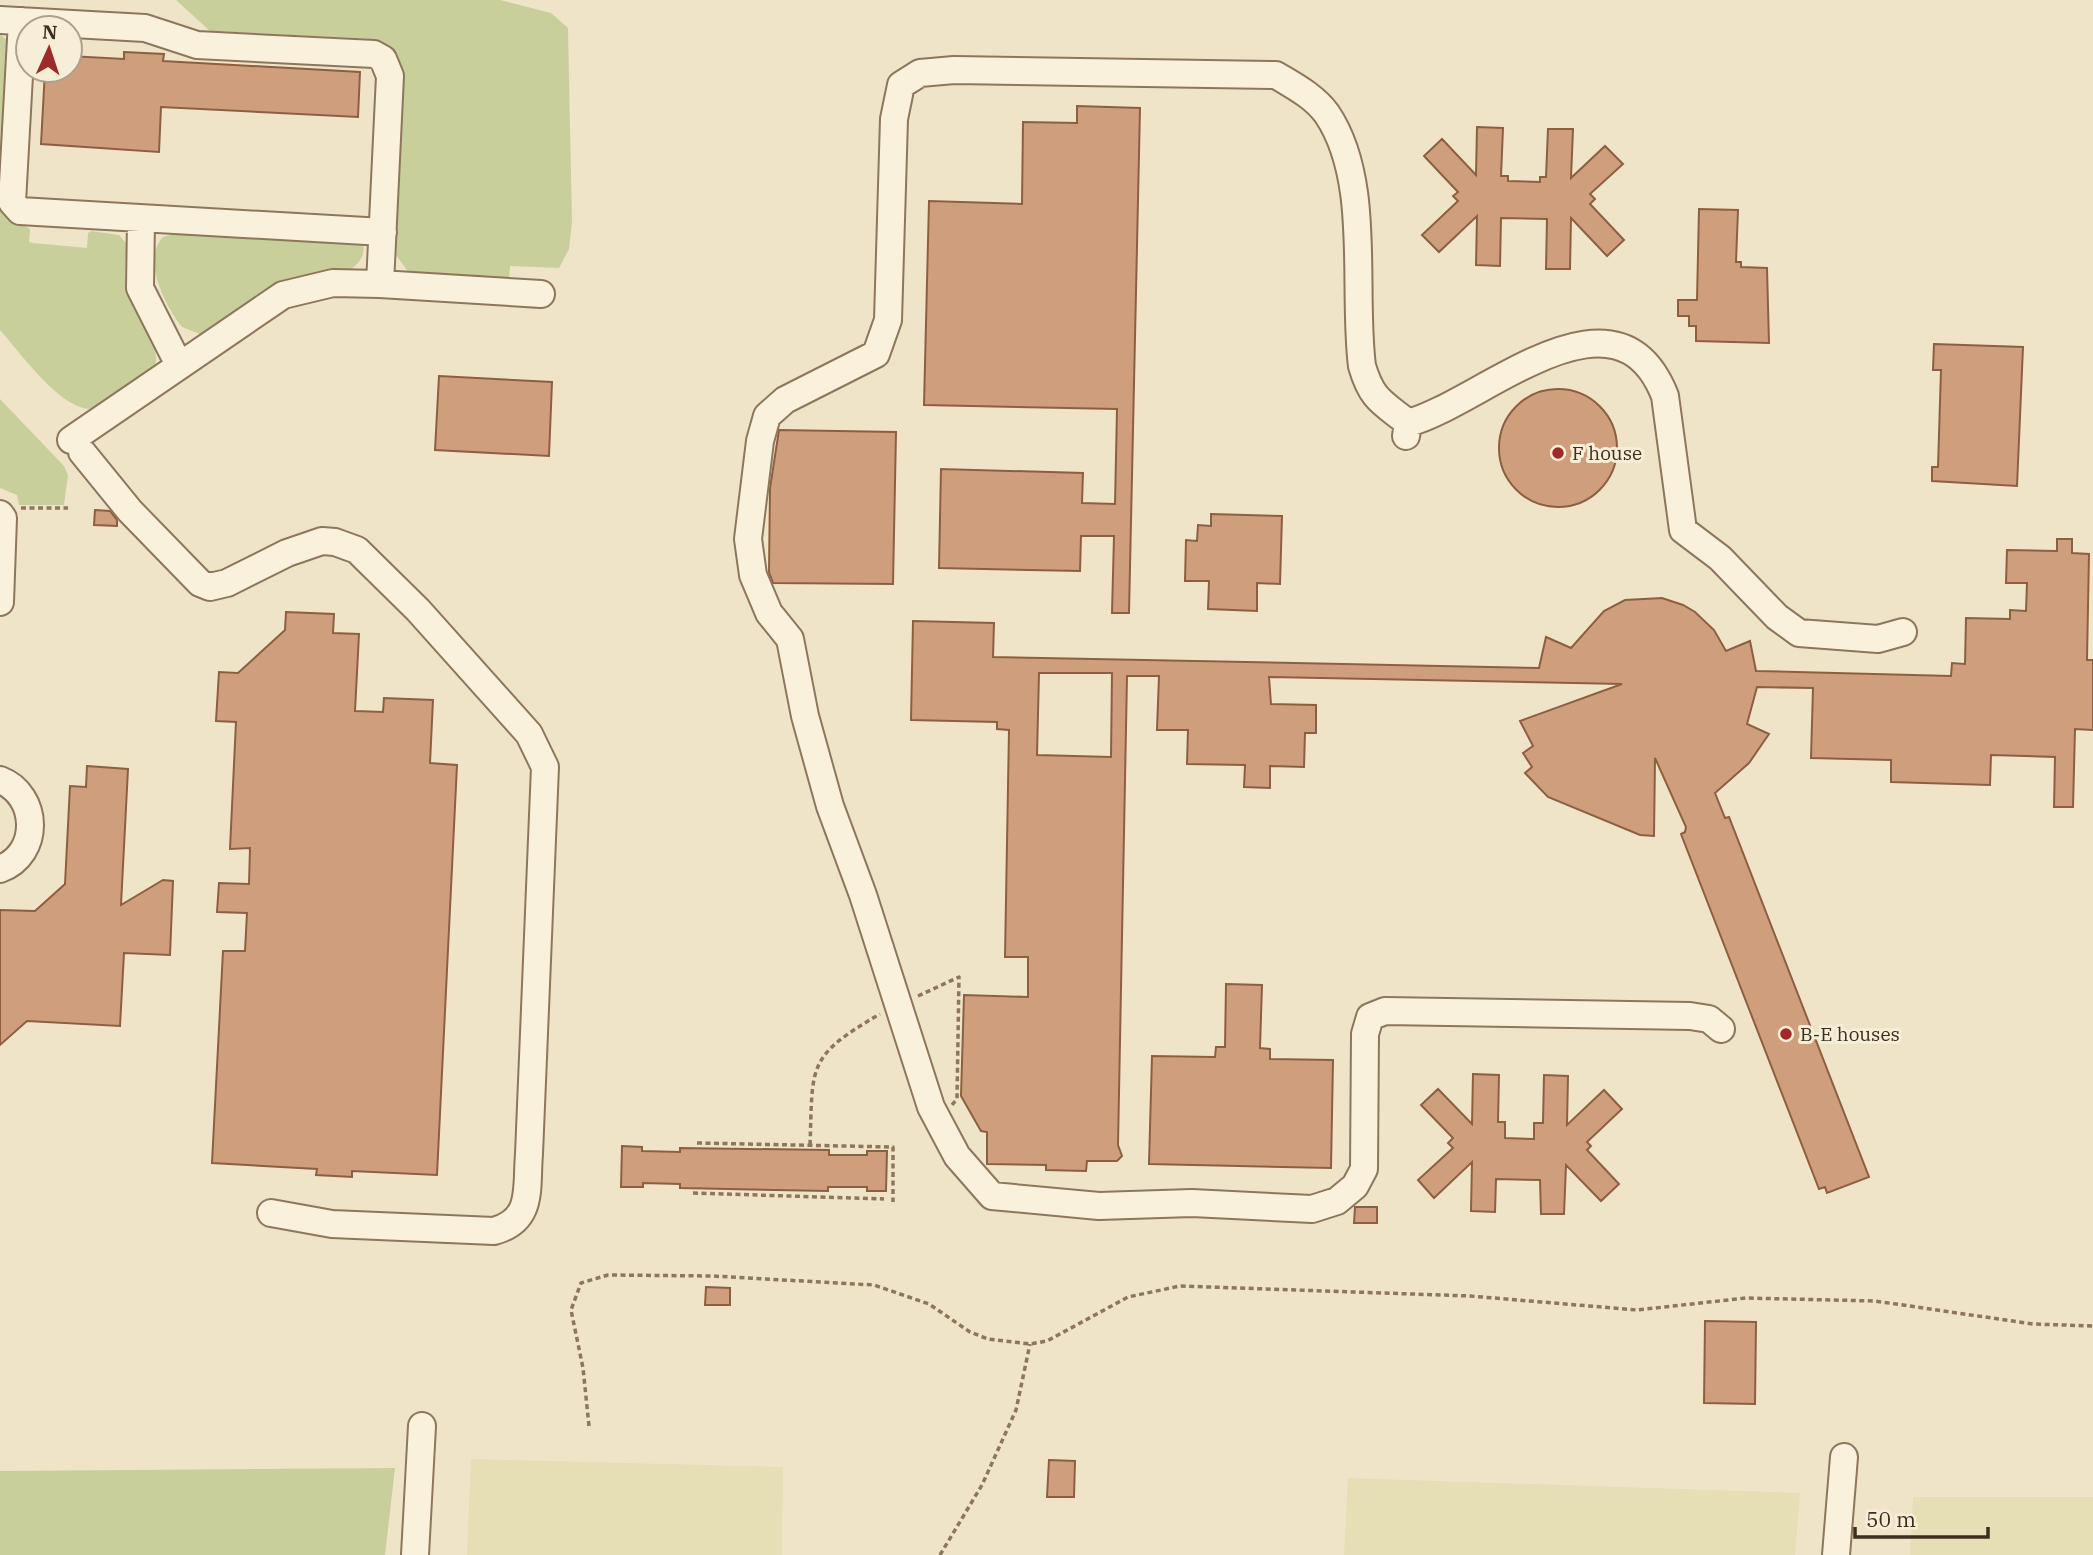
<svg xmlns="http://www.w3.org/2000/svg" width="2093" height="1555" font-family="'IBM Plex Serif',serif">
<rect width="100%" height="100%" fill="#f0e4c8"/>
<!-- farmland -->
<path fill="#e6deb5" d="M471,1459L783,1467L782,1555H467Z
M1348,1478L1800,1493L1795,1555H1344Z
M1913,1497H2093V1555H1910Z"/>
<!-- green -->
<path fill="#c9cf9b" d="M176,0H500L551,13L568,28L572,222L569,249L559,268L510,266L509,282L409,273L396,255L404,77L394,52L371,39L210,31Z
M0,34L9,42V218L30,229L29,242L33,243L87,248L88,233L91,231L119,235L126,243C127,258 123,272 126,287C133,314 162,339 155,368C140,378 113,404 97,408C65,417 20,352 0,330Z
M174,234L363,244C366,256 358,265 348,271L202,335L182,327C166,307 141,260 163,237Z
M0,399L64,466L68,475L64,505H19L17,495L0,488Z
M395,1468L385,1555H0V1471Z"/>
<!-- building -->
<path fill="#cf9f7d" stroke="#8d5f41" stroke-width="2" fill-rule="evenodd" d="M124,52L164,54L163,61L360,72L358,117L161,107L159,152L41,144L45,70H70V56L124,59Z
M1077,106L1140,108L1129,613H1112L1114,536H1081L1080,571L939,568L941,469L1083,473L1082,503L1115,504L1117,409L924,405L929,201L1022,204L1023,122L1077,123Z
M1477,127L1503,128L1501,176H1508V181L1540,182V177H1546L1548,129H1573L1571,178L1605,146L1623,164L1590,194L1595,199L1590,204L1624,240L1607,256L1571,218L1570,269H1546L1547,219L1501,218L1500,266L1476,265L1477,216L1439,252L1422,235L1458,201L1453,196L1458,192L1424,156L1442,139L1476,175Z
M1699,209L1738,210L1736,262H1741V267L1767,268L1769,343L1696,341V326H1689V316H1678V300H1697Z
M1934,344L2023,347L2017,486L1932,481V467H1938L1941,370H1933Z
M439,376L552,382L549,456L435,450Z
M1499 448a59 59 0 1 1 118 0a59 59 0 1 1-118 0Z
M779,430L896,432L893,584L773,583L769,572L770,488Z
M95,510L110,511L117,520V526L94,525Z
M1211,514L1282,516L1280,584L1257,583V611L1208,609L1209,581H1185L1186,540L1197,541L1198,525L1211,526Z
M2057,539H2072V553L2089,554L2087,660H2093V730L2075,729L2073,807H2054L2055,757L1991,755L1990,785L1891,782V760L1811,758L1813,688L1757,687L1747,724L1769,734L1749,763L1715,793L1725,818L1729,817L1869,1177L1827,1193L1825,1187L1819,1189L1681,834L1685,832L1686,827L1655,758L1654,836L1640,835L1548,797L1525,773L1532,767L1523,753L1533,746L1520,721L1622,684L1269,677L1271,704L1316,705V733H1305L1304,767L1270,766V788L1244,787L1245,765L1187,764L1188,730H1157L1159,676H1127L1118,1145L1122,1156L1117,1161H1087L1086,1171L1046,1170V1165L987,1164V1132L981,1131L961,1096L964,995L1028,997V957H1005L1009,730L997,729V722L911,720L913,621L994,623L993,657L1539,668L1546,637L1571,648L1604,611L1625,600L1662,598L1683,605L1695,612L1714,630L1726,651L1750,641L1756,671L1951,676L1952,663L1965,664L1966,618L2010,619V610L2026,611L2027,583H2006L2007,550L2057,551ZM1039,673H1112L1111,757L1037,755Z
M286,612L334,614L333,633L359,634L355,711L383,712L384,698L433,700L430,763L457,765L437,1175L352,1171V1177L316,1175L317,1169L212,1163L223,951H245L247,913L217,912L219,883L249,884L250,848L230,849L236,722L216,721L219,672L238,673L285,630Z
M87,766L128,769L121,905L163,880L173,881L170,955L124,953L120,1026L27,1021L0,1045V910L35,911L65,884L70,786L86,787Z
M1226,984L1262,985L1260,1048L1270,1049V1059L1333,1060L1331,1168L1149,1164L1152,1056L1215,1057L1216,1047H1225Z
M1473,1074L1499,1075L1498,1122H1505V1138L1534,1139V1123H1543L1544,1075L1568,1076L1567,1125L1604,1090L1622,1109L1587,1142L1591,1146L1587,1150L1619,1184L1601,1201L1566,1165L1564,1214H1541L1540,1180L1496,1179L1495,1212L1471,1211L1472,1162L1434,1198L1418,1180L1453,1148L1448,1143L1453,1138L1421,1105L1438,1089L1472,1124Z
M622,1146L642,1147V1151L680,1152V1148L829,1150V1155H867V1151H887L886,1191H867V1187H828V1191L680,1188V1184L643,1183V1187H621Z
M1355,1207H1377V1223H1354Z
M706,1287L730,1288V1305H705Z
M1705,1321L1756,1322L1755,1404L1704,1403Z
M1049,1460L1075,1461L1074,1497H1047Z"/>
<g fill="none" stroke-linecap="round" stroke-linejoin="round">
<!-- minor casing -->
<g stroke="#8d765c" stroke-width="30">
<path id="minor" d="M0,20L145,28L197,45L374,54L383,59L390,76L380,284L333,283L283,295L71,440
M22,21L12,202L20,211L383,232
M141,220L140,288L179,365
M380,284L541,294
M1408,423C1481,404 1616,272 1665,396L1683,530L1720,558L1777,617L1799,633L1878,639L1903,632
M1406,436L1408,423C1382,402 1372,400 1362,366C1352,287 1372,181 1327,114C1314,96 1294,86 1276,75L954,70L920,73L901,85L894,119L888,320L876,354L785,400L767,416L760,441L748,539L753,575L769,613L790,639L805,716L830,806L863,895L931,1107L957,1156L992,1196L1099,1206L1192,1203L1312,1209L1337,1201L1355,1186L1364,1169L1365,1034L1370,1017L1385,1011L1690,1016L1709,1019L1721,1029
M82,452L130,511L200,583L210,587L227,583L287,553L322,541L335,542L357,550L418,610L529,734L545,767L529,1154C526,1188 534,1220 494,1231L332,1224L271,1213
M0,514L3,518L0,602
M0,780C39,795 41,854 0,869
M415,1555L422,1426
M1836,1555L1844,1457"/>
</g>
<!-- path -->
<path stroke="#8d765c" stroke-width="3.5" stroke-dasharray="5 3.5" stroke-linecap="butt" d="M21,508H68
M918,996L959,977L957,1099L952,1105
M697,1143L893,1147V1202
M810,1145C813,1065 806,1057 880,1014
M693,1193L884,1199
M589,1426L583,1368L571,1310L581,1283L608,1275L712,1276L874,1285L929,1304L970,1332L988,1339L1030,1344L1047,1341L1128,1297L1180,1286L1470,1296L1637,1310L1746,1298L1875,1301L2033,1324L2093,1326
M940,1555L982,1485L1016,1410L1030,1344"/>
<!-- minor -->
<use href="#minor" stroke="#faf1dc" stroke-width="26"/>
</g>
<!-- markers -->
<g fill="#9e2a2b" stroke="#f7eed8" stroke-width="2.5">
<circle cx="1558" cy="453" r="7"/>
<circle cx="1786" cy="1034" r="7"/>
</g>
<g text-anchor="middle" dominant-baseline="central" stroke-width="6" stroke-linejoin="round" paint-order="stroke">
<!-- poi labels -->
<g font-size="19" fill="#3d2e20" stroke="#f7eed8" text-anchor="start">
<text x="1572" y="453">F house</text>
<text x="1800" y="1034">B-E houses</text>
</g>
</g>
<!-- north arrow -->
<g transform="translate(49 49) rotate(3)"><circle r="33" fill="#f7eed8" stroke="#ada18e" stroke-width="2"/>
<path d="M0-5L12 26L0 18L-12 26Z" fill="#9e2a2b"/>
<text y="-10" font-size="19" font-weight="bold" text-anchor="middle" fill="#3d2e20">N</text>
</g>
<!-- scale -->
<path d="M1855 1527v10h133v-10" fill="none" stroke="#3d2e20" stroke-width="3.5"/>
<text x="1866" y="1527" font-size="21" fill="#3d2e20" stroke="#f7eed8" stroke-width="5" paint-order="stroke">50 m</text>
</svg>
